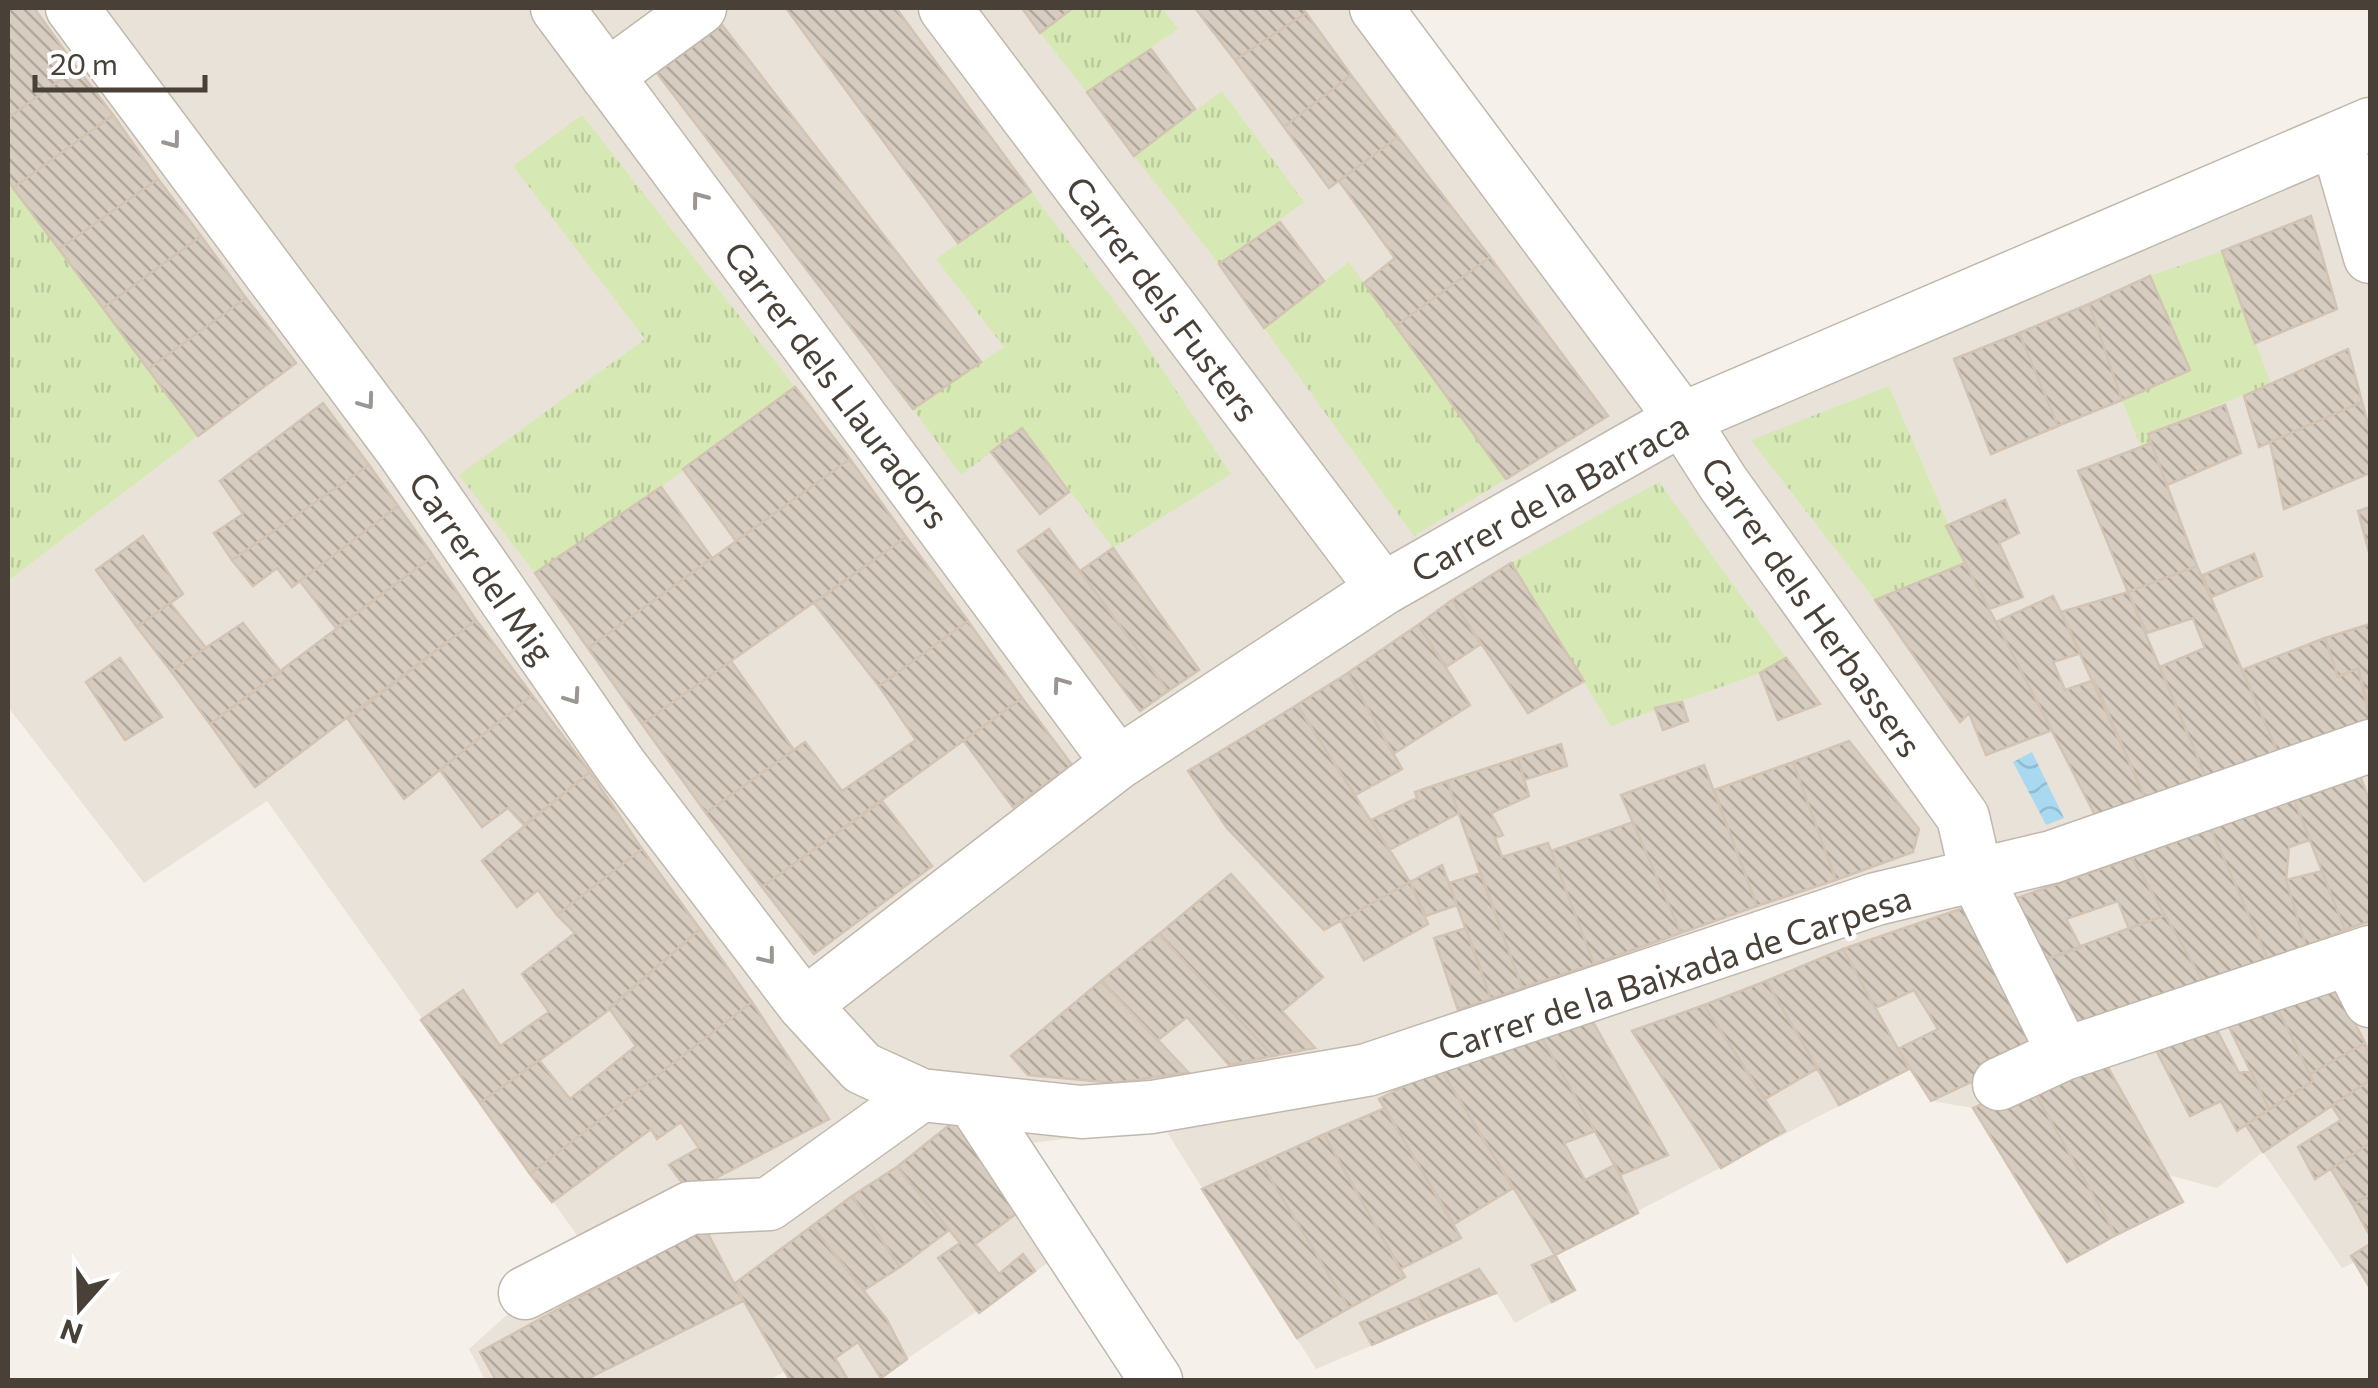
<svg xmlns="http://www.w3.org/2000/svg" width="2378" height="1388" font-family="Commissioner,sans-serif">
<defs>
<pattern id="grass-tufts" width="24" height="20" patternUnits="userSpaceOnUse" patternTransform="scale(2.5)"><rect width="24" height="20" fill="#d6e9b4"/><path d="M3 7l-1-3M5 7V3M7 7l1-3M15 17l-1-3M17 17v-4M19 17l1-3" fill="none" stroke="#b9c99c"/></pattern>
<pattern id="water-waves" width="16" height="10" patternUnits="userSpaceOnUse" patternTransform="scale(2.5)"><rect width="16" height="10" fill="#a8d9f1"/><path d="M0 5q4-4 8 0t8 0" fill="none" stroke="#92bbcf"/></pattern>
<pattern id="building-back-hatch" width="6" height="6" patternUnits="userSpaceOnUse" patternTransform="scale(2.5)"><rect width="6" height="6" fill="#d7ccc0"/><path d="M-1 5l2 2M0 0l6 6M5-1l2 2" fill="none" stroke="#b0a79d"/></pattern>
</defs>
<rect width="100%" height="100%" fill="#f5f1ea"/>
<!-- residential -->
<path fill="#e9e2d8" d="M8,8H1376L1683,419L2370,132V1288L2355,1262L2342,1268L2263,1152L2217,1188L2168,1175L2116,1235L2067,1262L1973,1108L1931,1101L1909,1069L1556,1254L1575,1290L1515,1323L1496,1293L1316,1369L1163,1126L992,1148L1061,1254L876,1380H790L784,1372L769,1380H485L469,1349L584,1245L267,801L144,883L8,707V581L198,436L8,180Z"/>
<!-- grass -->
<path fill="url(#grass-tufts)" d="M1073,8H1162L1178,29L1087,92L1040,33Z
M1222,91L1304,202L1219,264L1134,156Z
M582,115L795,387L661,487L535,573L459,475L645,339L513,166Z
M8,180L198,436L8,581Z
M1031,192L1137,331L1231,474L1113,548L1023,428L961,475L913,409L1004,347L936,259Z
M2222,251L2271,384L2148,433L2151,443L2141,447L2122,400L2190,370L2150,276Z
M1349,262L1506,479L1414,536L1264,328Z
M1889,386L1965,563L1875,600L1751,440Z
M1659,482L1786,658L1760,673L1611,726L1511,563Z"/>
<!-- water -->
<path fill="url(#water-waves)" d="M2032,752L2064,818L2046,825L2013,762Z"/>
<!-- building -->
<path fill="url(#building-back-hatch)" stroke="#d2c3b3" stroke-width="2.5" d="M8,8H34L77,68L8,118Z
M786,8H896L1031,192L958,243Z
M1022,8H1073L1040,33Z
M1195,8H1302L1306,13L1235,60Z
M1306,13L1351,75L1284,127L1235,60Z
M722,25L981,362L913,409L657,73Z
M1151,49L1195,109L1134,156L1087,92Z
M77,68L113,115L13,188L8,180V118Z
M1351,75L1398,137L1329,188L1284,127Z
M113,115L158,179L59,249L13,188Z
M1398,137L1490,257L1396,326L1364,283L1395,258L1339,181Z
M158,179L201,236L103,308L59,249Z
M2311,216L2337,309L2255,343L2222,251Z
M1280,222L1324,281L1264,328L1219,264Z
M201,236L246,298L148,369L103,308Z
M1490,257L1608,416L1506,479L1396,326Z
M2150,276L2190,370L2122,400L2089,304Z
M246,298L296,363L198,436L148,369Z
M2089,304L2122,400L2058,426L2019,333Z
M2019,333L2058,426L1991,454L1954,359Z
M2348,349L2362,402L2259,447L2244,396Z
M795,387L850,459L736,541L683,469Z
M2362,402L2370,431V473L2284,509L2270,442Z
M323,403L369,465L232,560L214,533L243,514L220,481Z
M2225,405L2241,453L2167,485L2148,434Z
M1022,428L1069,492L1040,514L991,452Z
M2151,443L2197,566L2128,592L2078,471Z
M850,459L906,537L642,724L588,648Z
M369,465L398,506L292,587L277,568L253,586L232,560Z
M661,487L712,558L588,648L535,573Z
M2005,500L2019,533L1999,543L2023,597L1989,609L1946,526Z
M398,506L433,556L336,628L300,581Z
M2370,507V556L2358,511Z
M1049,529L1168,691L1140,711L1018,551Z
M143,536L183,594L137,627L96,570Z
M906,537L968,621L879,686L814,603Z
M1113,548L1199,670L1168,691L1080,571Z
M2254,554L2262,576L2211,597L2203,575Z
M433,556L476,620L255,787L210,724Z
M1511,563L1584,681L1528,713L1452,600Z
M1965,563L2052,730L1986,755L1969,713L1960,722L1875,600Z
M2197,566L2279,755L2207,780L2160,667L2205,648L2193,618L2147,633L2128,592Z
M2128,592L2207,780L2147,802L2061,612Z
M2053,596L2081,653L2053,662L2065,690L2094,680L2147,802L2097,819L1996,622Z
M1452,600L1481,644L1446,667L1418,625Z
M170,603L206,648L171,671L137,627Z
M476,620L532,695L404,799L348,719Z
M968,621L1022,698L762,887L706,813L805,742L842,791L916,740L879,686Z
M243,623L281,672L210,724L171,671Z
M2370,624V711L2358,668L2338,677L2325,638Z
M1418,625L1470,705L1393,754L1348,673Z
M2325,638L2338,677L2358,668L2370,720L2279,755L2242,670Z
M120,658L162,717L125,740L86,682Z
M1786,658L1820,704L1778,720L1760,673Z
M731,661L794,750L706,813L642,724Z
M1348,673L1402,769L1355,795L1297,705Z
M532,695L590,772L524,825L508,808L482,827L440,770Z
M1022,698L1072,765L1013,807L964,741Z
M1682,702L1688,721L1663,730L1655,708Z
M1297,705L1410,882L1324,930L1227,828L1188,771Z
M1849,741L1919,829L1913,852L1836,880L1793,762Z
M1561,744L1567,766L1524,780L1518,758Z
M1518,758L1529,796L1491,813L1503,835L1495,838L1502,857L1548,843L1594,964L1522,988L1447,781Z
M1793,762L1836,880L1757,906L1714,790Z
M1704,765L1757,906L1681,933L1621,795Z
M590,772L642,849L557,915L538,890L517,907L482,861Z
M2359,773L2370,802V921L2345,930L2293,797Z
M1447,781L1459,813L1389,850L1371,820L1417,798L1415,792Z
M2293,797L2310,840L2289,847L2286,880L2306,946L2268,959L2211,829Z
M882,801L932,866L814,954L762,887Z
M1633,822L1681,933L1594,964L1551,851Z
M2211,829L2268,959L2203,981L2132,858Z
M642,849L700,929L606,1012L480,1103L421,1020L463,990L500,1046L549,1012L522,974L575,933L557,915Z
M2132,858L2165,915L2129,929L2118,901L2066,919L2081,948L2038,962L2005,902Z
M1442,865L1457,905L1426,916L1410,882Z
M2322,871L2345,930L2306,946L2286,880Z
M1481,873L1522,988L1491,999L1449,883Z
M1231,874L1323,977L1282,1011L1315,1048L1273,1056L1159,934Z
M1410,882L1428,924L1364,960L1341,921Z
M1969,906L2041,1049L1931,1101L1898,1049L1938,1029L1914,990L1875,1008L1843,949Z
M2165,915L2203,981L2078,1028L2038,962Z
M1466,928L1491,999L1458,1010L1434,938Z
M700,929L752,1002L530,1174L480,1103L539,1060L570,1099L636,1046L609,1008Z
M1159,934L1273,1056L1229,1065L1187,1017L1158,1040L1101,981Z
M1843,949L1909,1069L1839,1105L1766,981Z
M1101,981L1158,1040L1188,1072L1116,1083L1028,1075L1011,1056Z
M1766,981L1818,1068L1765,1099L1704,1005Z
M2334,982L2365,1043L2310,1074L2275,1003Z
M752,1002L829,1119L689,1192L669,1165L699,1148L681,1122L657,1139L651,1129L552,1202L530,1174Z
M2275,1003L2313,1081L2269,1109L2227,1023Z
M1704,1005L1785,1131L1721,1168L1632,1031Z
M1589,1015L1668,1155L1620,1175L1539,1033Z
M2215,1026L2239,1073L2251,1071L2269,1109L2237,1131L2221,1101L2190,1116L2154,1046Z
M1539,1033L1595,1131L1564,1143L1585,1180L1615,1165L1638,1213L1555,1255L1440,1068Z
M2365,1043L2370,1053V1080L2263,1152L2246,1125L2313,1081L2310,1074Z
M2105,1062L2183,1202L2116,1235L2029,1083Z
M1440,1068L1513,1188L1454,1224L1379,1099Z
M2370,1080V1143L2315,1179L2298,1147L2341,1120L2332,1106Z
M2029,1083L2116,1235L2067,1262L1973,1108Z
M1385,1108L1461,1238L1400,1269L1324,1134Z
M963,1114L1028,1205L975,1244L999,1274L1023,1254L1035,1271L979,1313L938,1258L960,1243L897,1167Z
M1324,1134L1405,1277L1349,1308L1261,1163Z
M2370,1143V1194L2353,1205L2331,1169Z
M1261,1163L1349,1308L1297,1338L1202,1189Z
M897,1167L949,1230L900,1267L852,1196Z
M2370,1194V1236L2353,1205Z
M852,1196L900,1267L864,1290L812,1226Z
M812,1226L887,1320L907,1359L881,1378L858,1342L835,1358L848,1380H790L734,1284Z
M705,1228L743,1301L585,1380H496L480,1352Z
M2370,1244V1288L2351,1256Z
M1555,1255L1575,1290L1552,1302L1532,1265Z
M1479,1269L1496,1293L1431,1319L1417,1298Z
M1417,1298L1431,1319L1372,1345L1360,1323Z"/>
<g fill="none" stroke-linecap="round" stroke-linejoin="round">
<!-- street casing -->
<g stroke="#c1b8ad" stroke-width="55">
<path id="street" d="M72,8L402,450L621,766L804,1005L862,1068L921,1095L1081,1112L1152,1107L1367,1070L1876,899L2052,857L2370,746
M557,8L1118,763
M945,8L1383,589
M1376,8L1682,419L1723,483L1963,817L1977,878L2064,1054
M607,76L700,8
M2336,139L2370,257
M2349,960L2370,1001
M804,1005L1118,763L1383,589L1682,419L2370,124
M1999,1084L2064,1054L2370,952
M973,1101L1156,1380
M525,1293L690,1208L769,1204L921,1095"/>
</g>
<!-- street -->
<use href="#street" stroke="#fff" stroke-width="52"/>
</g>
<!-- one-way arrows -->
<defs><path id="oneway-chevron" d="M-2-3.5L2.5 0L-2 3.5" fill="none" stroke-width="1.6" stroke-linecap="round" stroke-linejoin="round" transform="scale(2.5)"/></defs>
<g stroke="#9b9692">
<use href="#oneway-chevron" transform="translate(173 141) rotate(53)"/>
<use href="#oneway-chevron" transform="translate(699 199) rotate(-127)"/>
<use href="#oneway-chevron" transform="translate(367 402) rotate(54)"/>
<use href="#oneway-chevron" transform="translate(1060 684) rotate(-126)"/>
<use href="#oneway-chevron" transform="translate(573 697) rotate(55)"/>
<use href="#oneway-chevron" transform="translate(768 957) rotate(52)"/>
</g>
<g text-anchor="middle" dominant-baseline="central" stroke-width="9" stroke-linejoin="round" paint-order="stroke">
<!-- street labels -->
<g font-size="35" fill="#494138" stroke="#fff">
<text transform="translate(1164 298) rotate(53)">Carrer dels Fusters</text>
<text transform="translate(838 384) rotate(53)">Carrer dels Llauradors</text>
<text transform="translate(1549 496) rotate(-29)">Carrer de la Barraca</text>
<text transform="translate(483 567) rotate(55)">Carrer del Mig</text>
<text transform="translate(1813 606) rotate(55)">Carrer dels Herbassers</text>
<text transform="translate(1674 971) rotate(-18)">Carrer de la Baixada de Carpesa</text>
</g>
</g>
<!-- border -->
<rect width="2378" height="1388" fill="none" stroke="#494138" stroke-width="20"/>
<!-- north arrow -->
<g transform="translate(80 1308) rotate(200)" stroke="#ffffff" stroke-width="8" paint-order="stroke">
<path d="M0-8L18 38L0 25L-18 38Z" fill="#494138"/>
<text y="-15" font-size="28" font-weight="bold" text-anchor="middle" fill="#494138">N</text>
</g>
<!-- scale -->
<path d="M35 75v15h170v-15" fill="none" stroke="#494138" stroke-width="5"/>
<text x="50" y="75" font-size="30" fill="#494138" stroke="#ffffff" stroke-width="8" paint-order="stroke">20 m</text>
</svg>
